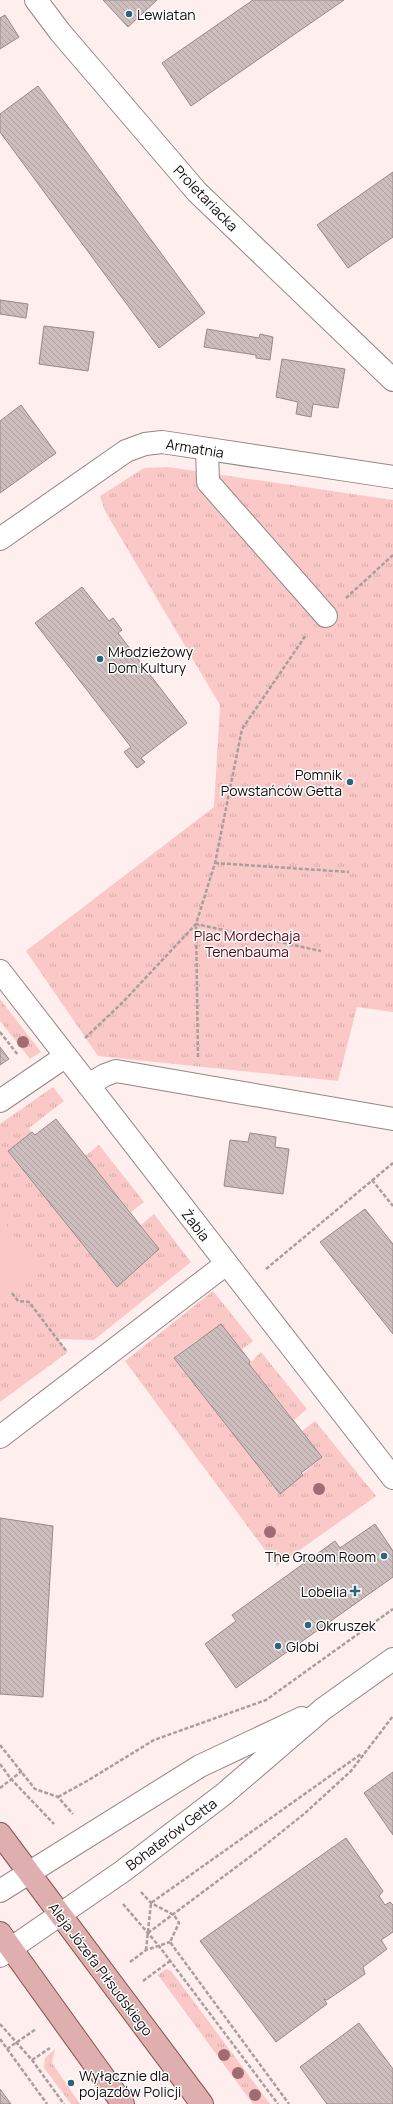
<svg xmlns="http://www.w3.org/2000/svg" width="393" height="2104" font-family="Manrope,sans-serif">
<defs>
<pattern id="grass-tufts" width="24" height="20" patternUnits="userSpaceOnUse"><rect width="24" height="20" fill="#fac9c7"/><path d="M3 7l-1-3M5 7V3M7 7l1-3M15 17l-1-3M17 17v-4M19 17l1-3" fill="none" stroke="#d5abaa"/></pattern>
<pattern id="building-back-hatch" width="6" height="6" patternUnits="userSpaceOnUse"><rect width="6" height="6" fill="#cdbdbd"/><path d="M-1 5l2 2M0 0l6 6M5-1l2 2" fill="none" stroke="#afa1a1"/></pattern>
</defs>
<rect width="100%" height="100%" fill="#feeeed"/>
<!-- grass -->
<path fill="url(#grass-tufts)" d="M168,467L393,500V1012L357,1007L338,1081L98,1056L26,951L214,807L220,705L105,511L100,496L144,468Z
M0,999L41,1052L30,1059L0,1021Z
M53,1087L64,1101L29,1128L117,1287L159,1249L141,1225L154,1214L191,1262L94,1340L58,1339L68,1352L0,1402V1124Z
M99,1145L144,1202L131,1212L85,1156Z
M213,1291L253,1341L241,1350L197,1340L174,1358L280,1494L322,1457L302,1431L315,1421L376,1496L277,1566L125,1361Z
M261,1352L307,1409L294,1420L249,1364Z
M166,1969L171,1971L270,2104H253L158,1975Z
M55,2049L52,2063L80,2104H71L44,2068L45,2058Z"/>
<!-- pitch -->
<path fill="#fac9c7" d="M0,1216L40,1273L1,1302L0,1301Z"/>
<!-- building -->
<path fill="url(#building-back-hatch)" stroke="#988a89" d="M103,0H157L128,27Z
M253,0H344L191,106L162,63Z
M5,15L19,37L0,49V18Z
M38,86L205,313L159,348L0,132V114Z
M393,172V237L348,268L317,225Z
M0,300L28,304L26,318L0,314Z
M44,326L94,332L88,371L39,364Z
M207,329L259,338L260,334L273,337L270,360L256,358V355L204,347Z
M282,359L345,369L338,408L313,404L311,417L296,414L298,402L276,397Z
M21,405L56,453L0,493V421Z
M82,587L109,621L113,618L122,630L118,633L187,723L141,758L145,762L137,768L124,752L131,747L35,623Z
M0,1047L9,1059L0,1065Z
M56,1119L159,1249L117,1287L8,1151L32,1132L35,1135Z
M250,1133L276,1137L275,1147L289,1149L283,1194L224,1186L230,1140L248,1142Z
M365,1209L393,1244V1334L320,1242Z
M221,1324L250,1361L249,1364L322,1457L301,1473L303,1475L280,1494L174,1358Z
M0,1518L53,1526L43,1697L0,1694Z
M375,1524L393,1551V1577L236,1688L205,1644L236,1621L232,1615L335,1541L340,1548Z
M393,1772V1835L364,1793Z
M346,1838L383,1891L379,1896L385,1905L390,1902L393,1905V1932L381,1940L387,1949L363,1967L365,1974L327,2000L324,1999L327,2004L276,2042L200,1941Z
M359,2023L393,2069V2104H327L300,2067Z
M0,2089L11,2104H0Z"/>
<g fill="none" stroke-linecap="round" stroke-linejoin="round">
<!-- minor casing -->
<g stroke="#948585" stroke-width="24">
<path id="minor" d="M36,0L60,32L197,192L393,380
M207,450L208,482L326,616
M0,539L126,451L145,444L162,442L393,477
M0,971L393,1478
M88,1085L105,1075L116,1071L393,1119
M0,1101L66,1056
M0,1437L226,1264
M0,1891L200,1766L302,1718
M0,1956L123,1871L224,1794L323,1709L393,1659"/>
</g>
<!-- major casing -->
<g stroke="#885252" stroke-width="24">
<path id="major" d="M0,1834L202,2104
M0,1933L123,2104"/>
</g>
<!-- path -->
<path stroke="#aa9e9d" stroke-width="2.5" stroke-dasharray="4 2" stroke-linecap="butt" d="M346,598L393,555
M215,863L349,872
M0,1032L18,1055
M85,1038L123,1002L196,924L215,863L242,729L306,635
M198,1057L196,924L321,951
M372,1180L393,1206
M266,1269L393,1163
M12,1293L18,1301L29,1302L67,1352
M0,1745L35,1789L58,1797L73,1814
M0,1764L11,1779L54,1824
M0,1788L22,1771
M58,1797L87,1781L154,1740L266,1700L393,1609
M141,1892L151,1903L174,1915L179,1923L170,1942L289,2104
M123,1904L159,1946L278,2104
M148,1933L259,1850L304,1814L351,1771L393,1716
M146,1950L151,1903L361,1754
M130,1962L146,1950L170,1942
M143,1981L170,1961
M0,2024L32,2060L64,2104
M0,2039L47,2104
M7,2049L36,2029
M32,2060L50,2048"/>
<!-- minor -->
<use href="#minor" stroke="#fff" stroke-width="22"/>
<!-- major -->
<use href="#major" stroke="#deafae" stroke-width="22"/>
</g>
<!-- trees -->
<g fill="#a06c73">
<circle cx="23" cy="1042" r="6"/>
<circle cx="319" cy="1489" r="6"/>
<circle cx="270" cy="1532" r="6"/>
<circle cx="224" cy="2055" r="6"/>
<circle cx="238" cy="2073" r="6"/>
<circle cx="255" cy="2095" r="6"/>
</g>
<!-- markers -->
<g fill="#2b647e" stroke="#fff" stroke-width="1.5">
<circle cx="129" cy="14" r="4"/>
<circle cx="100" cy="659" r="4"/>
<circle cx="350" cy="782" r="4"/>
<circle cx="384" cy="1556" r="4"/>
<path d="M353 1585h4v4h4v4h-4v4h-4v-4h-4v-4h4z"/>
<circle cx="308" cy="1625" r="4"/>
<circle cx="278" cy="1646" r="4"/>
<circle cx="71" cy="2083" r="4"/>
</g>
<g text-anchor="middle" dominant-baseline="central" stroke-width="3" stroke-linejoin="round" paint-order="stroke">
<!-- poi labels -->
<g font-size="14" fill="#100b0b" stroke="#fff" text-anchor="start">
<text x="137" y="14">Lewiatan</text>
<text x="108" y="651">Młodzieżowy<tspan x="108" dy="16">Dom Kultury</tspan></text>
<text x="342" y="774" text-anchor="end">Pomnik<tspan x="342" dy="16">Powstańców Getta</tspan></text>
<text x="376" y="1556" text-anchor="end">The Groom Room</text>
<text x="347" y="1591" text-anchor="end">Lobelia</text>
<text x="316" y="1625">Okruszek</text>
<text x="286" y="1646">Globi</text>
<text x="79" y="2075">Wyłącznie dla<tspan x="79" dy="16">pojazdów Policji</tspan></text>
</g>
<!-- street labels -->
<g font-size="14" fill="#100b0b" stroke="#fff">
<text transform="translate(206 198) rotate(46)">Proletariacka</text>
<text transform="translate(195 448) rotate(9)">Armatnia</text>
<text transform="translate(196 1225) rotate(52)">Żabia</text>
<text transform="translate(171 1834) rotate(-37)">Bohaterów Getta</text>
<text transform="translate(101 1969) rotate(53)">Aleja Józefa Piłsudskiego</text>
</g>
<!-- park labels -->
<g font-size="14" fill="#54020f" stroke="#fff">
<text x="247" y="935">Plac Mordechaja<tspan x="247" dy="16">Tenenbauma</tspan></text>
</g>
</g>
</svg>
